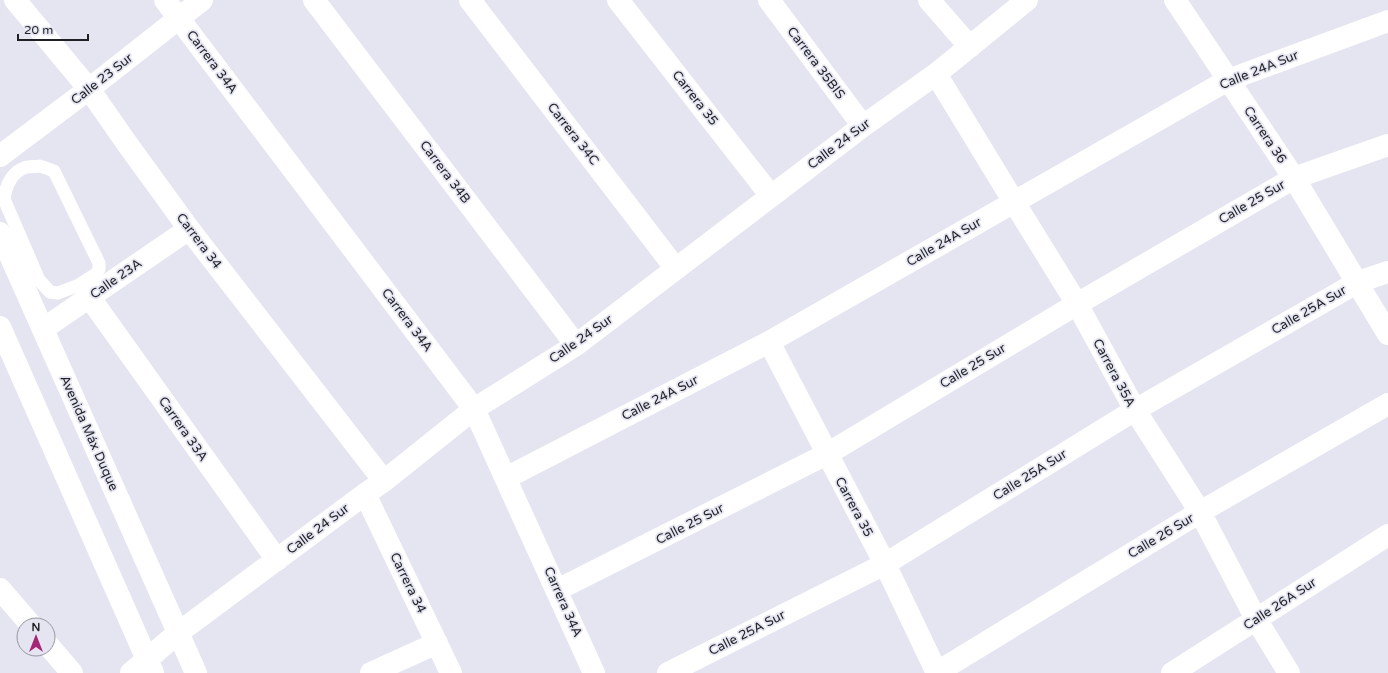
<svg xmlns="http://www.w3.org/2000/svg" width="1388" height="673" font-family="'Varela Round',sans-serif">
<rect width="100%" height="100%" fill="#e4e5f1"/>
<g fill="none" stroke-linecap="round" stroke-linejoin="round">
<!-- service -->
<path stroke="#fff" stroke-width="13" d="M40,166L54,171L99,263V269L96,274L79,285L58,293L50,292L39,280L4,199C6,186 11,173 24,168C28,166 35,167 40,166Z"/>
<!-- minor -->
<path stroke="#fff" stroke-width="22" d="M15,0L89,89L128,145L189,229L384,481
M165,0L474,409L594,673
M314,0L576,345
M470,0L676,269
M618,0L771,196
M769,0L863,126
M929,0L970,47
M1175,0L1294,178L1388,334
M936,74L1014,202L1077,304L1135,410L1200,512L1256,619L1289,673
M0,156L89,89L202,0
M90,298L277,560
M43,329L189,229
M769,342L885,564L937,673
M506,478L769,342L1228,80L1388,21
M365,494L451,673
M0,589L31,625
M557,590L827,454L1077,304L1294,178L1388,145
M48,645L72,673
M131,673L178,633L365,494L384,481L474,409L576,345L863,126L936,74L1027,0
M371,673L437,643
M668,673L885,564L1135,410L1358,282L1388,272
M936,673L1200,512L1388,404
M1172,673L1388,535"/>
<!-- secondary -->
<path stroke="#fff" stroke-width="22" d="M0,233L196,673
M0,327L153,673"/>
</g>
<g text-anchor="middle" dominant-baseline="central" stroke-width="3.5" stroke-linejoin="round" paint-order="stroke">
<!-- street labels -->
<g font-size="13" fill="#1f2024" stroke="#e4e5f1">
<text transform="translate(212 62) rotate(53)">Carrera 34A</text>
<text transform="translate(816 63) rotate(53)">Carrera 35BIS</text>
<text transform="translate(1259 70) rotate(-22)">Calle 24A Sur</text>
<text transform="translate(102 79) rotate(-38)">Calle 23 Sur</text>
<text transform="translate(695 98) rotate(52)">Carrera 35</text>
<text transform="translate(573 134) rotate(52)">Carrera 34C</text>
<text transform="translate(1265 135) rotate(56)">Carrera 36</text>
<text transform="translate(839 144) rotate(-37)">Calle 24 Sur</text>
<text transform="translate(445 172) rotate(53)">Carrera 34B</text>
<text transform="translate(1252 202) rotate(-30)">Calle 25 Sur</text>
<text transform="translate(199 241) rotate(53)">Carrera 34</text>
<text transform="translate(944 242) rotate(-30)">Calle 24A Sur</text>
<text transform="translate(116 279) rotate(-35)">Calle 23A</text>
<text transform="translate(1309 310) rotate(-30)">Calle 25A Sur</text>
<text transform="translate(407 320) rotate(53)">Carrera 34A</text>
<text transform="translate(581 339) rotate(-35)">Calle 24 Sur</text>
<text transform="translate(973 366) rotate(-31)">Calle 25 Sur</text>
<text transform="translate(1114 373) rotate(62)">Carrera 35A</text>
<text transform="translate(660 398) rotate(-27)">Calle 24A Sur</text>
<text transform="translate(183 429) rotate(55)">Carrera 33A</text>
<text transform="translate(89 433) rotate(66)">Avenida Máx Duque</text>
<text transform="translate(1030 475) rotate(-32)">Calle 25A Sur</text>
<text transform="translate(854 507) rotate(62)">Carrera 35</text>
<text transform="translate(690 524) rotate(-27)">Calle 25 Sur</text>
<text transform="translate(318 529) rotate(-37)">Calle 24 Sur</text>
<text transform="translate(1161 536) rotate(-31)">Calle 26 Sur</text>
<text transform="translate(408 583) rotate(64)">Carrera 34</text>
<text transform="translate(563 602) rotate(66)">Carrera 34A</text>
<text transform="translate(1280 604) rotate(-33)">Calle 26A Sur</text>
<text transform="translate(747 633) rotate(-27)">Calle 25A Sur</text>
</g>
</g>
<!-- north arrow -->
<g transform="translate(36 637)"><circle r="19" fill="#e4e5f1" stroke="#95969f"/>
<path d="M0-3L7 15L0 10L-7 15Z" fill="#a62676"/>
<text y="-6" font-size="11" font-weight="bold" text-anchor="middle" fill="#1f2024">N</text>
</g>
<!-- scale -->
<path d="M18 34v6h70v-6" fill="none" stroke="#1f2024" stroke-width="2"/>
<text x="24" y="34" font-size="12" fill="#1f2024" stroke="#e4e5f1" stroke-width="3" paint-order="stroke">20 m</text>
</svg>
